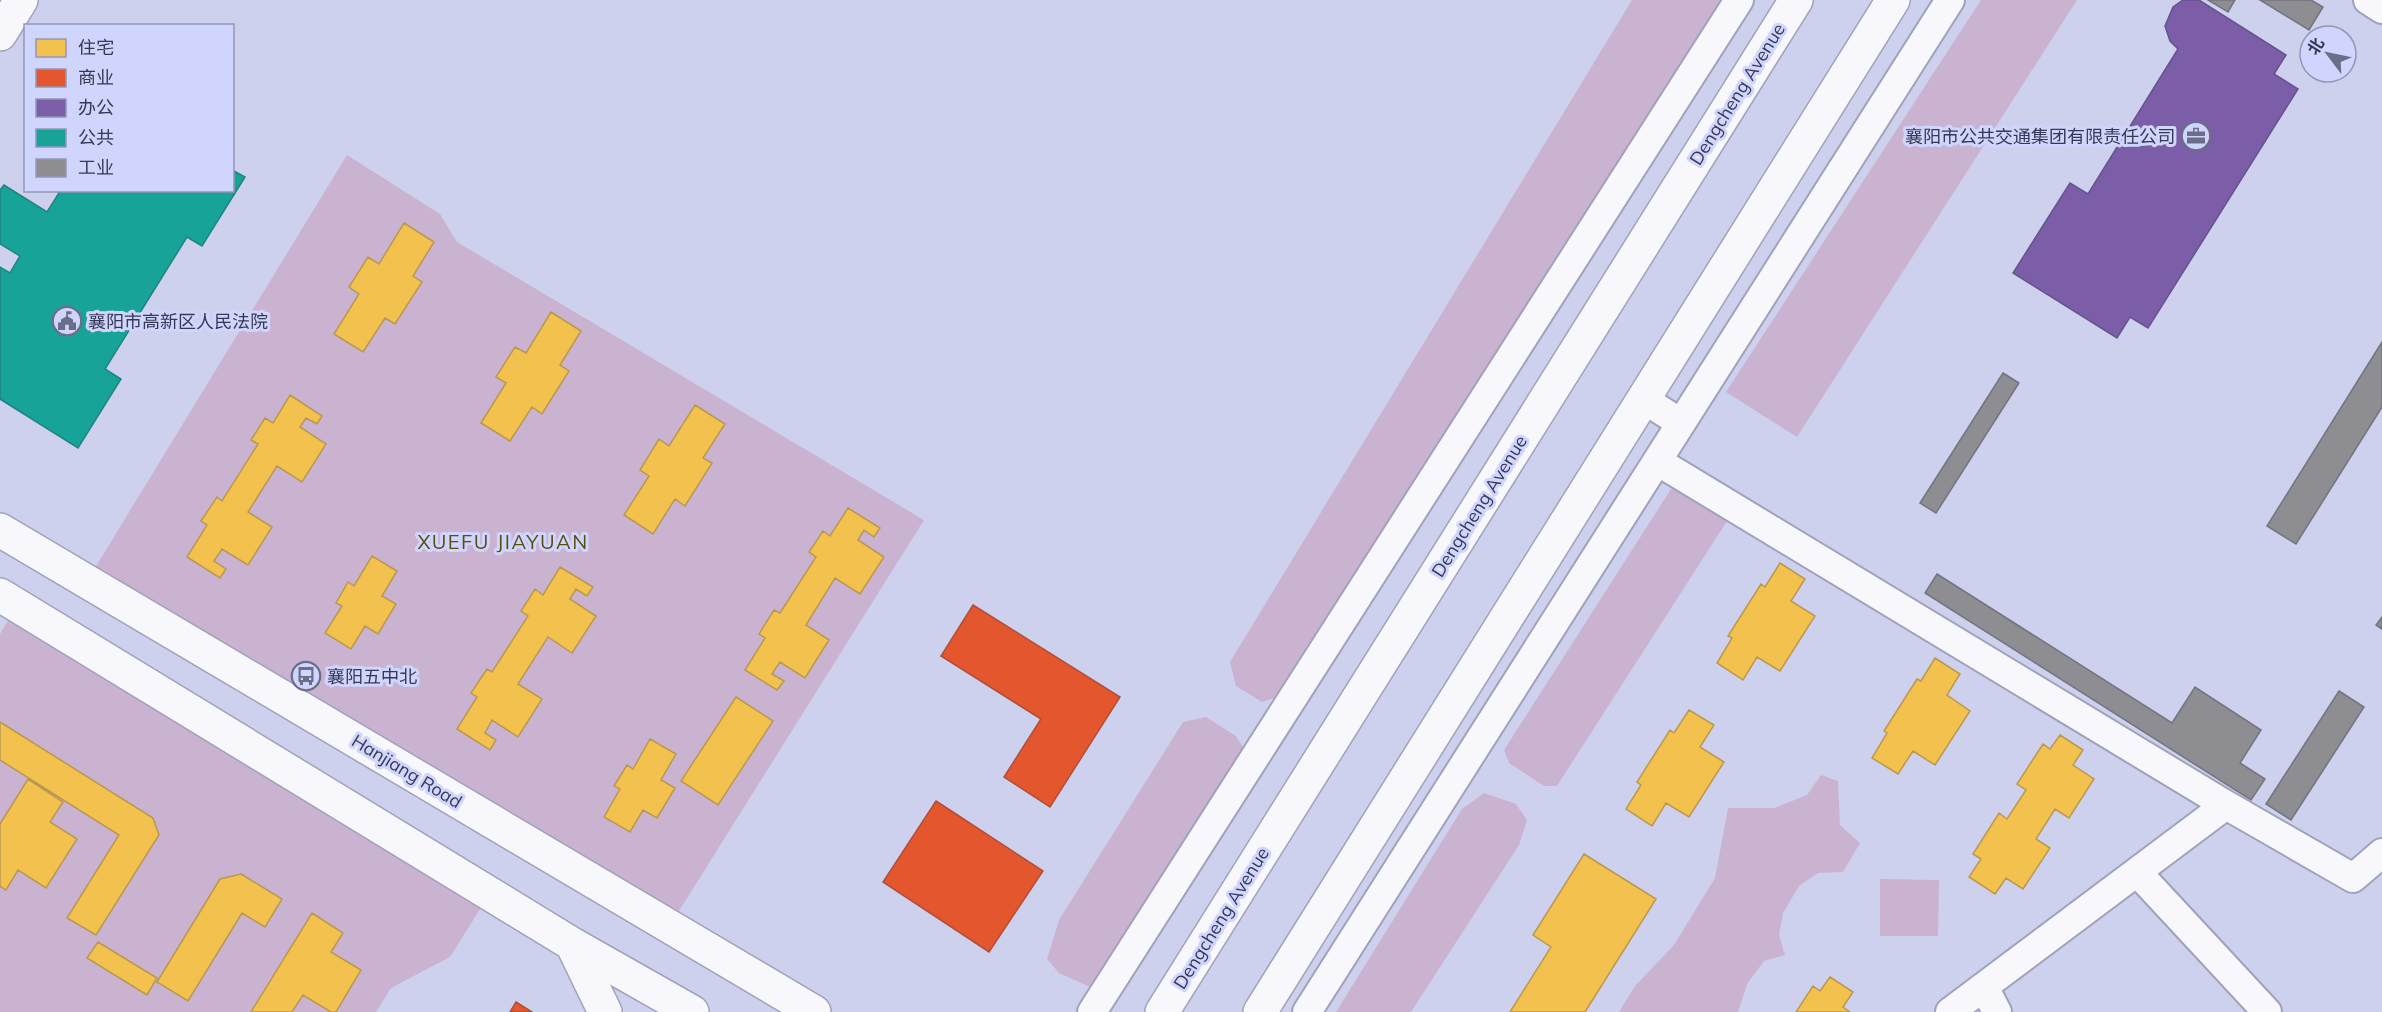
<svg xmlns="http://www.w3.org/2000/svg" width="2382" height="1012" font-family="Mulish,'Noto Sans SC',sans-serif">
<rect width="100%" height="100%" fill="#ced1ee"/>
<!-- green -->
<path fill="#cab3d0" d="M1632,0H1739L1297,691L1262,702L1236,686L1230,662Z
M1981,0H2077L1797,437L1726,392Z
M347,155L440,214L457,242L924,520L669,927L87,581Z
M1673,486L1725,510L1727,521L1557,786H1544L1509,763L1504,750Z
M17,605L490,893L450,957L391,988L376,1012H0V634Z
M1206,717L1236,736L1252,762L1092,988L1059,973L1047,959L1059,920L1183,722Z
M1821,775L1838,781L1840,825L1860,843L1843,872L1818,873L1799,886L1783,913L1779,935L1785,955L1764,961L1747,984L1738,1012H1619L1635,986L1674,945L1715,878L1728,808H1774L1807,795Z
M1484,793L1516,804L1527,820L1519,845L1411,1012H1336L1462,809Z
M1880,879L1939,880L1938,936H1880Z"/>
<!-- homes -->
<path fill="#f2c14e" stroke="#ba9850" stroke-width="1.5" d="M404,223L434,242L413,276L422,282L395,324L385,318L363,352L334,334L359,294L349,287L368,257L379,264Z
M551,312L581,331L560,365L569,371L542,414L532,407L510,441L481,423L506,383L496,377L515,347L526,353Z
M290,395L322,416L317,424L306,418L300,427L326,444L302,482L277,466L248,512L272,527L248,565L222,549L214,561L226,569L220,578L187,557L207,525L201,521L217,497L222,501L258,444L251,440L265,418L273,423Z
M695,405L725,424L703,458L712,463L685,506L675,499L653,534L624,515L649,476L640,470L659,439L669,446Z
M848,508L880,528L874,537L864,530L858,540L884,557L860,594L835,578L806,625L829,640L805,678L780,662L772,674L784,681L777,690L745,670L765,638L759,634L774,610L780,613L816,557L809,552L823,531L830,536Z
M372,556L397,571L382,596L396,604L378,634L365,626L351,649L325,633L342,606L336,603L348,582L354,586Z
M1780,563L1805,579L1791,601L1815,616L1780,671L1757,657L1743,680L1717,663L1732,638L1728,636L1761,584L1765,587Z
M560,567L593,587L587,596L576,589L570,599L596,616L572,653L548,637L518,684L542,699L518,737L492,720L485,733L496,740L490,750L457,729L477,697L471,693L487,669L492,672L528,616L521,611L535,589L543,595Z
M1935,658L1960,674L1947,695L1970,711L1935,765L1913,751L1898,774L1872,758L1887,733L1884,731L1917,679L1921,681Z
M736,697L773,721L718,805L681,781Z
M1689,710L1714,725L1700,747L1724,762L1689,817L1666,803L1652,826L1626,809L1641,785L1637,782L1670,730L1674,733Z
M0,722L153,818L159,835L96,935L67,918L119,835L0,760Z
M2060,735L2083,750L2073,765L2094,779L2069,818L2055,809L2036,839L2050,848L2023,889L2006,878L1995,894L1969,877L1981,859L1973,854L1999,813L2007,819L2026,790L2017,784L2043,744L2050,749Z
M650,739L676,754L661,780L675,788L657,818L643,810L630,832L604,817L620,789L614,786L627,765L633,769Z
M28,779L63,802L50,822L77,839L46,888L18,870L6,890L0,886V824Z
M1584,854L1656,899L1585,1012H1510L1551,947L1533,935Z
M241,874L282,899L265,927L242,913L188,1001L157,982L220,879Z
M312,913L343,933L331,952L361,970L336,1012H331L303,995L292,1012H251Z
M98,942L157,978L147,995L87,958Z
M1830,977L1853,992L1843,1007L1850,1012H1796L1813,986L1820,991Z"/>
<!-- shops -->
<path fill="#e4572e" stroke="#b04e39" stroke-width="1.5" d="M973,605L1120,697L1050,807L1004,777L1041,719L941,656Z
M936,801L1043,871L989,952L883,882Z
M516,1002L532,1012H510Z"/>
<!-- offices -->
<path fill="#7b5ea7" stroke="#66538e" stroke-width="1.5" d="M2183,0H2199L2286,55L2274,74L2298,89L2148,328L2130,317L2117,338L2013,273L2070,183L2088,194L2178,49L2170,41L2165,26L2173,7Z"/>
<!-- public -->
<path fill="#17a398" stroke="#208383" stroke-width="1.5" d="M232,170L245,177L202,246L187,237L105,369L121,379L78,448L0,399V267L10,273L20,256L0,244V190L4,185L47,212L59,193L55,190H232Z"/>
<!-- industry -->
<path fill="#8d8d92" stroke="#73747f" stroke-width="1.5" d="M2208,0H2235L2228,12Z
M2260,0H2311L2323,7L2309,30Z
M2382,342V407L2296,544L2267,526Z
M2003,373L2019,383L1936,513L1920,503Z
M1937,574L2172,723L2195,687L2261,730L2240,763L2265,779L2251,800L1925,593Z
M2382,617V629L2376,625Z
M2339,691L2364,707L2291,820L2266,804Z"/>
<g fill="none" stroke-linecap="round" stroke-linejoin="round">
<!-- minor casing -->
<g stroke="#9fa2ba" stroke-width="32">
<path id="minor" d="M2368,0L2382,9
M1643,399L1681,423
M1657,461L2226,805L1950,1012
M2226,805L2353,878L2382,853
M2137,872L2267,1012
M1984,987L1997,1012
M1092,1012L1739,0
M1307,1012L1950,0"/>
</g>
<!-- major casing -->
<g stroke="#9fa2ba" stroke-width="36">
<path id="major" d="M0,34L21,0
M0,530L814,1012
M0,595L572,944L692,1012
M572,944L605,1012"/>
</g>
<!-- highway casing -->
<g stroke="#9fa2ba" stroke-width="36">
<path id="highway" d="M1162,1012L1796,0
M1260,1012L1893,0"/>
</g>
<!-- minor -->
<use href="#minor" stroke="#f8f8fc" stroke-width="28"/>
<!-- major -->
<use href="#major" stroke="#f8f8fc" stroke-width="33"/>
<!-- highway -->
<use href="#highway" stroke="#f8f8fc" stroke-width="33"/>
</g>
<!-- icons -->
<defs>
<g id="office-ring" transform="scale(1.5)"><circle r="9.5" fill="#d0d5fd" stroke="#6b6e89" stroke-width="1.5"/><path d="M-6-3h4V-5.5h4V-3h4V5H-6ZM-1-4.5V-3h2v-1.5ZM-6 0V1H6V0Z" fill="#6b6e89"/></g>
<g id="civic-ring" transform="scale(1.5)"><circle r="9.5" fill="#d0d5fd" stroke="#6b6e89" stroke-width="1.5"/><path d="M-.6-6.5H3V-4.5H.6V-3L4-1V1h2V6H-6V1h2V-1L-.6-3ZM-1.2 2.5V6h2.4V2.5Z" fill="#6b6e89"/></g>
<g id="bus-ring" transform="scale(1.5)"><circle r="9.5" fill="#d0d5fd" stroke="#6b6e89" stroke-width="1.5"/><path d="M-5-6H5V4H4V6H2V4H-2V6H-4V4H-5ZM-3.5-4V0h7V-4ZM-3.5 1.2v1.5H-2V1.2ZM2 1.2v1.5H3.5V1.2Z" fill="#6b6e89"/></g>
</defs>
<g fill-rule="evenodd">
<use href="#office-ring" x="2196" y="136"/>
<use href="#civic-ring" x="67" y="321"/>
<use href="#bus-ring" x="306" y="676"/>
</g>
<g text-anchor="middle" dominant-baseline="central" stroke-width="6" stroke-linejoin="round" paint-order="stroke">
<!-- street labels -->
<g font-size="18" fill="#363953" stroke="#d0d5fd">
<text transform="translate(1737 94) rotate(-58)">Dengcheng Avenue</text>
<text transform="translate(1479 506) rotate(-58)">Dengcheng Avenue</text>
<text transform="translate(407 771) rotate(31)">Hanjiang Road</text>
<text transform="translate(1221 918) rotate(-58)">Dengcheng Avenue</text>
</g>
<!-- poi labels -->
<g font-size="18" fill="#363953" stroke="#d0d5fd" text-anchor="start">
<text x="2175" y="136" text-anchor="end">襄阳市公共交通集团有限责任公司</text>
<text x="88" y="321">襄阳市高新区人民法院</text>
<text x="327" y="676">襄阳五中北</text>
</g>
<!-- neighbourhood labels -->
<g font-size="20" letter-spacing="1.5" fill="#574d0e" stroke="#d0d5fd">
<text x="503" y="541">XUEFU JIAYUAN</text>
</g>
</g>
<!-- legend -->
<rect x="24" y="24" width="210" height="168" fill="#d0d5fd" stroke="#9297b9" stroke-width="1.5"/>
<rect x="36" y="39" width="30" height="18" fill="#f2c14e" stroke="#9297b9" stroke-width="1.5"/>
<text x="78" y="54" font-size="18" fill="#363953">住宅</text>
<rect x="36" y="69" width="30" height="18" fill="#e4572e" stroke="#9297b9" stroke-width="1.5"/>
<text x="78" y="84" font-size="18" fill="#363953">商业</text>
<rect x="36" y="99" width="30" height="18" fill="#7b5ea7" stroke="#9297b9" stroke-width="1.5"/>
<text x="78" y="114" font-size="18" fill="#363953">办公</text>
<rect x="36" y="129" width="30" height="18" fill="#17a398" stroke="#9297b9" stroke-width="1.5"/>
<text x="78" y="144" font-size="18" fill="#363953">公共</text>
<rect x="36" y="159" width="30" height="18" fill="#8d8d92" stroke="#9297b9" stroke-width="1.5"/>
<text x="78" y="174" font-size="18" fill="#363953">工业</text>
<!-- north arrow -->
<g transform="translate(2328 54) rotate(302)"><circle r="28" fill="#d0d5fd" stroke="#9297b9" stroke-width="1.5"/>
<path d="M0-4.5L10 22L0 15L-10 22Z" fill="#6b6e89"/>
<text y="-9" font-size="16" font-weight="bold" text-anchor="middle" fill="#363953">北</text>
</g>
</svg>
